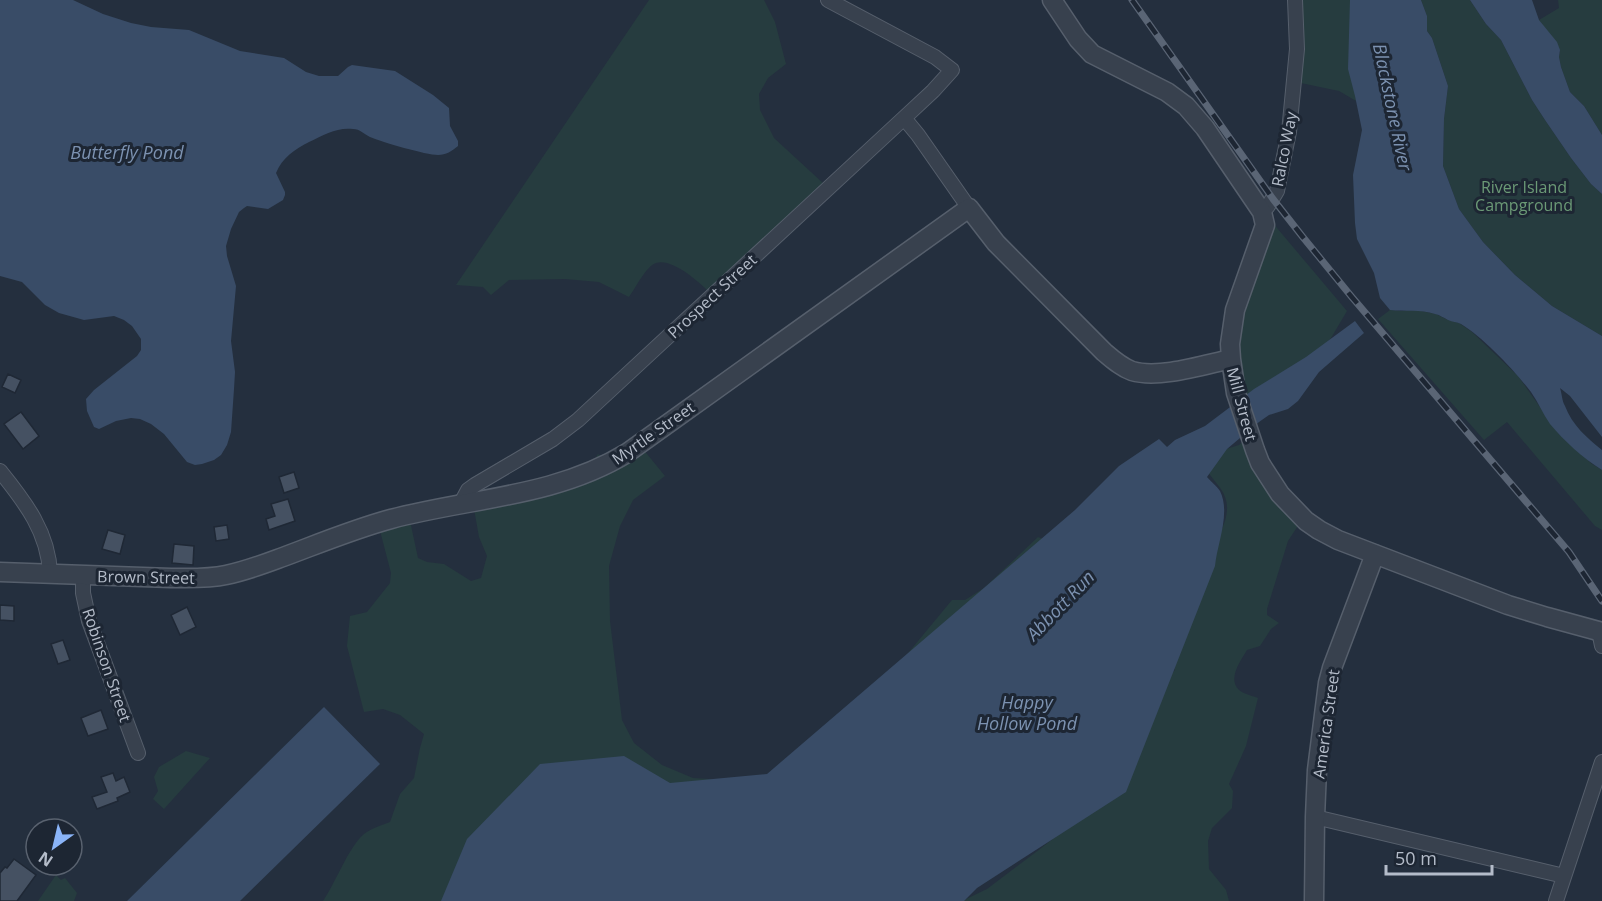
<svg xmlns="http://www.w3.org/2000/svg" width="1602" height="901" font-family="'Open Sans',sans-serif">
<rect width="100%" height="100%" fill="#242f3e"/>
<!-- green -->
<path fill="#263c3f" d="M649,0H764L775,22L786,64L768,78L759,94L760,110L774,138L824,184L709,292C698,281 672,258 656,263C646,266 635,289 629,297L599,282L565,279L509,280L491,295L483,287L456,285Z
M1297,0H1352L1363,105L1339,91L1296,82Z
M1421,0H1470L1486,24L1501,40L1532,100L1545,120L1571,158L1591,184L1602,194V336L1552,306L1515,275L1483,242L1459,209L1443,166L1444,119L1448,86L1432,38L1427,31V16Z
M1558,0H1602V135L1584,106L1570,92L1561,67L1559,57L1560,51L1539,20L1559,8Z
M1268,216L1277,228L1347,311L1331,338L1316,355L1247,400L1233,357L1235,302Z
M1390,310L1401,311L1417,310L1436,314L1448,320L1459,323L1472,332L1518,376L1559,434L1592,464L1602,470V530L1595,526L1507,422L1484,440L1378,319Z
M1252,434L1273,474L1307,512L1288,541L1267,609V615L1279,623L1271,629L1260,646L1247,650C1241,660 1227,679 1239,690C1244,694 1253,696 1258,698L1246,746L1229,784L1233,791L1232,808L1212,828L1208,841L1209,869L1226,890L1229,901H962L987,889L1040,849L1098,803L1160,686L1175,670L1172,660L1225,521C1232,496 1220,489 1207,471L1223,450L1239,445Z
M638,443L665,476L633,500L620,526L609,566L610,621L622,720L634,743L662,765L693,778L758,782L899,664L952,600H965L984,588L1038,537L1046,540L836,752L462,901H323C336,882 348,848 364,834C370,829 382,825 390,822L400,794L414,778L420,748L424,734L400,715L383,709L364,712L347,646L350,616L367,612L390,583L391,573L378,523L409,516L418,558L427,562L444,564L471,581L481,578L487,556L479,537L473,503L590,466L598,454L606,460Z
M186,751L210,758L164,809L153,799L158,791L154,777L159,767Z
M56,875L61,880L65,878L77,893L74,901H38Z"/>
<!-- water -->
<path fill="#394c67" d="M0,0H73L103,14L131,23L151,27L189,30L240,51L284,58L306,72L319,76H338L348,67L352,65L395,71L433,95L449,108L450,126L458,141V146C452,151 446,155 438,155C426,155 382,142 370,137C364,134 360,129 353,129C337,127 324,135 309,142C295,149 282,158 276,173L285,192V195L283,200L268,209L247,206L244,208L239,212L231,229L226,246L227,256L236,286L231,341L235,372L234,389L231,432L227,445L221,455L214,460L202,464L195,465L187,462L164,434L151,424L140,419L131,418L116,421L99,429L94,427L87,411L86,399L94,390L137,356L141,350V339L132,326L124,320L114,316L84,320L59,313L45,305L22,282L0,276Z
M1350,0H1421L1427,16V31L1432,38L1448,86L1444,119L1443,166L1459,209L1483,242L1515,275L1552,306L1602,336V437L1570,396L1560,388C1562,394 1562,401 1565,406C1572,425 1587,438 1602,450V470C1583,458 1564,441 1550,424C1543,414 1538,402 1531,392C1515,371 1483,337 1461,324C1457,322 1452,322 1448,320C1444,318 1440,315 1435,314C1420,309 1405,312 1390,310L1380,298L1374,273L1357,239L1355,223L1353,175L1362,130L1355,96L1348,69Z
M1470,0H1532L1539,20L1557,42L1560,50L1559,57L1561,67L1570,92L1584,106L1602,135V194L1591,184L1571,158L1545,120L1532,100L1501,40L1486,24Z
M1355,321L1364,333L1319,372L1298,401L1288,409L1269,415L1259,422L1227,449L1207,477C1211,482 1217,486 1220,491C1231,513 1217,544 1215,566L1126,792L977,888L964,901H441L467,839L540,764L624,756L670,783L767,774L1075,510L1119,466L1159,439L1167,447L1175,440L1205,426L1254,389L1306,357Z
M324,707L380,764L240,901H127Z"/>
<!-- building -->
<path fill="#455162" stroke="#1f2835" stroke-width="1.5" d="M8,374L21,380L15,393L2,387Z
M21,412L39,436L23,449L4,424Z
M294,472L299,488L284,493L279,477Z
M288,499L295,521L269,530L266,519L275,516L271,504Z
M227,525L229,539L216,541L214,527Z
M108,530L125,535L120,554L102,549Z
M174,544L194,546L193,565L172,563Z
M0,605L14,606V621L0,620Z
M187,607L196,627L180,635L171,615Z
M63,640L70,660L58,664L51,644Z
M101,710L108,729L88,736L81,718Z
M113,773L116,781L124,777L130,792L117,798L118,801L97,809L92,797L107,792L101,777Z
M14,859L36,875L17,901H0V873L5,867L7,868Z"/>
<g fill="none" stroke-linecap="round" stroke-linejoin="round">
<!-- minor casing -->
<g stroke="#565f6c" stroke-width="16">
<path id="minor" d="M904,118L918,135L969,208
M1262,212L1268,206L1277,191L1289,132L1297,49L1295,0
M0,471C25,502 49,533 50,574
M460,505L468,490L475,485L553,439L578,420L904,118L933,91L952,70L935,57L828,0
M83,575V593L89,621L138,753
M1599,631L1602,646
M1315,817L1564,876
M1556,901L1602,762"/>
</g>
<!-- tertiary casing -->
<g stroke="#565f6c" stroke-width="21">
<path id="tertiary" d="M1052,0L1078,39L1092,54L1167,92L1186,106L1205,128L1262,212L1265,225L1235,310L1230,344L1231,359L1236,393L1255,450L1260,463L1280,494L1306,521L1319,530L1338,540L1508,605L1547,617L1602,632
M0,572L171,578C190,578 208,579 226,575C246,571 264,564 283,557C318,544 354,529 391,519C470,498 555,497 627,453L969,208L996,243L1104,352C1112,359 1121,367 1132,371C1159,379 1203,365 1231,359
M1314,901L1315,817L1317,770L1328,683L1332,668L1375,554"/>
</g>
<!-- minor -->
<use href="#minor" stroke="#38414e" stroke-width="14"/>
<!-- tertiary -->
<use href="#tertiary" stroke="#38414e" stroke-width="18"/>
<!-- rail casing -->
<g stroke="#5a6575" stroke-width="7">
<path id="rail" d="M1132,0L1273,199L1302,236L1351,296L1569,552L1602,601"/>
</g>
<!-- rail -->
<use href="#rail" stroke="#1d2633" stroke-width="4.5" stroke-dasharray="14" stroke-linecap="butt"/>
</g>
<g text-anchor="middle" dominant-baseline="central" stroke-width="6" stroke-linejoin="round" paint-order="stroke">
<!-- street labels -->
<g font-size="16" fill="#b4bcc9" stroke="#1d2633">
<text transform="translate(1284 149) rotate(-79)">Ralco Way</text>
<text transform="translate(712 296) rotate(-43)">Prospect Street</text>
<text transform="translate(1242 404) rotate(75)">Mill Street</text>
<text transform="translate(653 433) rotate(-35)">Myrtle Street</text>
<text transform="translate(146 577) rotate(1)">Brown Street</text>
<text transform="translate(107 665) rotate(71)">Robinson Street</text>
<text transform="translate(1326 724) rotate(-82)">America Street</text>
</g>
<!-- park labels -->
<g font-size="16" fill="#6b9a76" stroke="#1d2633">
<text x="1524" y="187">River Island<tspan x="1524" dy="18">Campground</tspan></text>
</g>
<!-- water labels -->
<g font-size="18" font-style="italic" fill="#7c92b1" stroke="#1d2633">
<text transform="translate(1393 107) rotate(78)">Blackstone River</text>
<text x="127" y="152">Butterfly Pond</text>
<text transform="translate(1060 605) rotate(-46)">Abbott Run</text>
<text x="1027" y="702">Happy<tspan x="1027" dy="21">Hollow Pond</tspan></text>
</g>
</g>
<!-- north arrow -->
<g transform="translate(54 847) rotate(214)"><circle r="28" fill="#1d2633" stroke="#59626f" stroke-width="1.5"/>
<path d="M0-4.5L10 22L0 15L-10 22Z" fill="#8ab4f8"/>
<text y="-9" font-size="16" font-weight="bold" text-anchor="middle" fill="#b4bcc9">N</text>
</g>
<!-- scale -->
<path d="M1386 865v9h106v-9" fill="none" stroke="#b4bcc9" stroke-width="3"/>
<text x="1395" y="865" font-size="18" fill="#b4bcc9" stroke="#1d2633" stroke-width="4.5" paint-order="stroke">50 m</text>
</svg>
